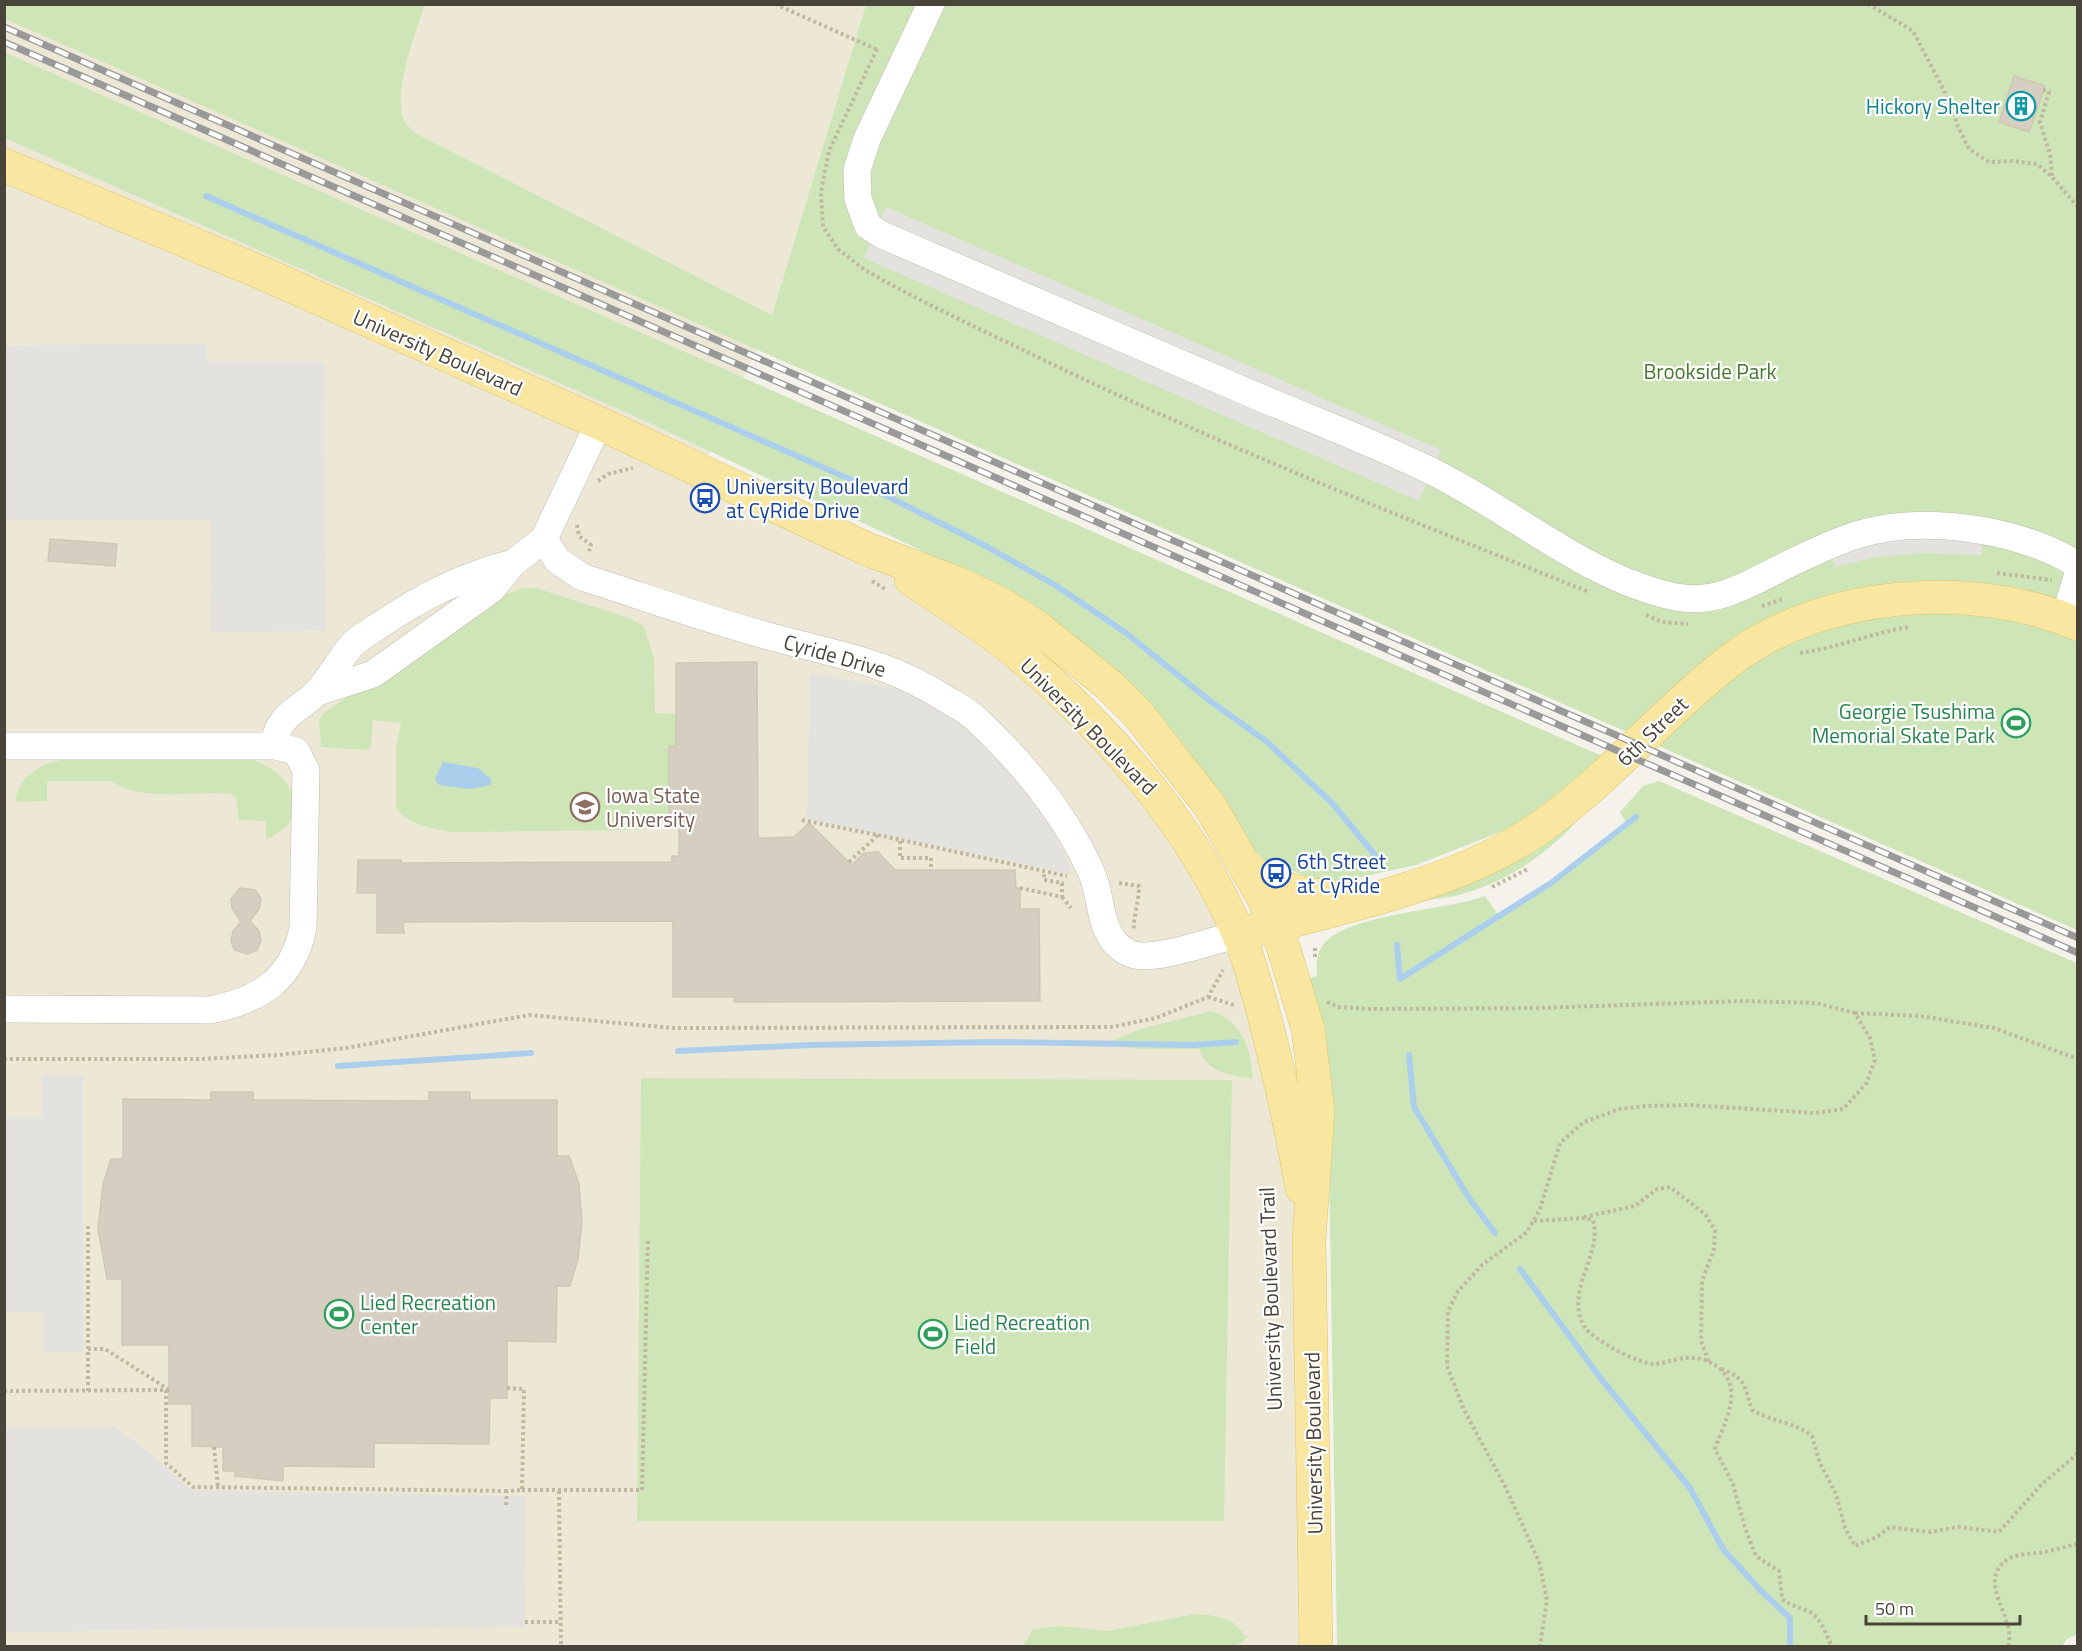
<svg xmlns="http://www.w3.org/2000/svg" width="2082" height="1651" font-family="'Titillium Web',sans-serif">
<rect width="100%" height="100%" fill="#f5f2eb"/>
<!-- education -->
<path fill="#ede8d6" d="M5,5H866L772,316L702,470L867,549L1020,656L1223,902L1302,1187L1312,1646H5Z"/>
<!-- green -->
<path fill="#cee6b7" d="M4,5H425C415,33 394,88 403,118C404,123 411,128 415,133L772,315L866,5H2077V930L5,19Z
M4,52L1602,756L1542,806L1508,829L1416,865L1324,885L1283,866L1277,874L1022,602L910,545L643,420L5,138Z
M523,588H536L629,618L644,626L654,659L655,713L676,714V746H669V813L654,826L642,830L450,832C431,828 406,825 396,807V748L401,723L373,720L371,747L365,750L321,747L319,720L322,714L493,599Z
M61,760H253C275,767 300,788 293,815C291,827 276,834 266,840V821L239,820L236,797L231,794C194,790 143,803 111,781H47V801L15,802C19,777 37,765 61,760Z
M1659,781L2077,963V1634L2067,1639L2062,1646H1337L1328,1106L1307,979L1317,976C1316,966 1316,954 1323,945C1347,913 1446,911 1485,896L1500,917L1554,883L1628,827L1620,812L1643,786Z
M1573,820L1575,823C1538,864 1480,898 1424,900Z
M1211,1011C1242,1020 1251,1049 1253,1079C1229,1075 1208,1073 1199,1049H1142L1113,1046L1114,1040L1141,1029Z
M641,1078L1232,1080L1224,1521H637Z
M1195,1614C1215,1615 1235,1617 1245,1636H1248L1242,1643L1231,1646H1023L1033,1629L1061,1626L1107,1631Z"/>
<!-- parking -->
<path fill="#e4e2df" d="M886,207L1441,450L1419,501L864,258Z
M207,344V362H324L325,631L211,632L210,520H5V345Z
M1922,536L1983,539L1982,555L1922,553L1876,557L1835,567L1831,552L1872,540Z
M810,673L903,690L969,727L1049,819L1073,874L807,819Z
M42,1075H83V1352H44V1312H5V1117H42Z
M4,1427H115L154,1456L191,1490L526,1496L525,1627L5,1632Z"/>
<!-- water -->
<path fill="#acceed" d="M443,762L478,768L491,779V785L470,789L439,785L435,779Z"/>
<g fill="none" stroke-linecap="round" stroke-linejoin="round">
<!-- stream -->
<path stroke="#acceed" stroke-width="6" d="M206,196L879,492L982,544L1055,585L1126,633L1210,701L1266,741L1332,803L1379,860
M1397,945L1400,979L1551,883L1636,817
M678,1051L810,1045L996,1042L1194,1045L1236,1042
M1409,1055L1414,1107L1469,1198L1495,1233
M338,1066L531,1053
M1520,1269L1602,1380L1690,1488L1723,1549L1760,1590L1790,1618V1646"/>
</g>
<!-- building -->
<path fill="#d6cfc1" stroke="#d0c7b5" stroke-width="1.5" d="M2014,76L2045,86L2029,132L1999,122Z
M50,539L117,544L115,566L48,561Z
M757,662L758,838L794,837L809,823L852,865L864,853L878,852L895,870H1015L1016,888H1020V909H1039L1040,1001L734,1002V997H673V921L403,922L404,933H377V893H357L358,860H401V863L672,862V856H679V813H669V746H676V663Z
M240,888L255,890L261,899L259,909L250,921L259,931L261,941L257,950L248,954L234,950L231,941L233,931L241,922L232,908L231,899Z
M211,1092H253V1100L429,1101V1092H470V1100H557V1156H569L579,1184L582,1222L578,1259L570,1286H557L556,1342L507,1341V1398H490L489,1444L374,1443V1467L283,1466V1481L235,1476V1471H223V1447L192,1446V1404H169V1345H122V1279H107L98,1228L103,1184L111,1159H123V1099L211,1100Z"/>
<g fill="none" stroke-linecap="round" stroke-linejoin="round">
<!-- minor casing -->
<g stroke="#c0bbae" stroke-width="28">
<path id="minor" d="M931,4L867,139L857,170L858,199L868,226L882,235C1006,288 1130,341 1254,395C1313,420 1375,443 1433,472C1513,511 1588,579 1676,597C1721,606 1758,578 1797,560C1816,551 1837,541 1857,535C1923,514 2020,529 2078,565
M544,539L557,560L582,577C645,597 708,620 772,637C837,655 887,661 946,699C956,705 968,711 976,719C1023,763 1066,814 1092,874C1103,899 1098,939 1129,953C1151,964 1213,940 1239,934
M2064,619L2078,574
M318,692L373,674L492,589L513,563L544,539L599,423
M4,746H275L296,751L306,770L303,928C293,979 259,1001 210,1010L4,1009
M275,746C275,715 301,710 318,691C331,677 339,660 351,646C358,638 371,631 380,625C422,596 464,575 513,563"/>
</g>
<!-- major casing -->
<g stroke="#dec570" stroke-width="34">
<path id="major" d="M4,165L262,273L599,423L867,549L959,584L1001,604L1037,627L1109,685L1138,714L1210,806L1264,899L1282,943L1308,1029L1318,1111L1309,1240L1316,1646
M911,579C948,604 988,628 1022,657C1111,734 1191,823 1238,933C1247,952 1252,973 1258,993C1276,1057 1290,1122 1302,1188
M1247,869C1278,890 1310,898 1347,897
M1239,934C1326,912 1448,886 1524,838C1601,790 1656,718 1727,663C1819,590 1972,579 2078,624"/>
</g>
<!-- path -->
<path stroke="#c1b8a0" stroke-width="4" stroke-dasharray="3 3" stroke-linecap="butt" d="M775,4L878,50
M1868,4L1913,31L1950,102L1958,127L1969,149L1989,162L2013,161L2037,164L2052,177L2078,207
M877,49L829,151L821,192L823,227L839,250L865,270C915,299 967,323 1019,348C1204,439 1397,515 1589,592
M2043,90L2049,92L2040,122L2050,154L2052,176
M598,481L608,474L633,468
M577,525L579,536L591,545L589,551
M1997,573L2052,580
M872,581L887,590
M1762,606L1783,599
M1646,615L1662,622L1688,624
M1800,653C1837,648 1872,633 1909,627
M802,820L878,835L849,862
M878,835L1067,876
M900,841V858H931V869
M1119,883L1139,886C1139,901 1133,918 1134,929
M1492,887L1528,869
M1020,888L1062,897V883L1044,880V871
M1062,897L1071,908
M1315,957V945
M1208,997L1234,1005
M1327,1002L1338,1007L1371,1009L1537,1008L1743,1001L1816,1003L1855,1013L1870,1038L1875,1060L1866,1084L1843,1109L1816,1113L1688,1105L1646,1106L1620,1109L1584,1122L1560,1143L1540,1209L1527,1232L1482,1265L1458,1291L1448,1311L1447,1366L1464,1410L1505,1486L1539,1562L1547,1600L1540,1646
M1855,1013L1920,1016L1994,1028L2078,1059
M4,1059H200L277,1055L346,1048L529,1015L674,1028L1111,1027L1156,1018L1208,997L1223,970
M1584,1217L1635,1206L1657,1189L1670,1187L1705,1214L1715,1230L1714,1249L1702,1281L1701,1341L1709,1362
M1534,1221L1584,1218L1593,1220C1603,1256 1564,1290 1584,1326C1591,1339 1640,1365 1655,1364C1665,1363 1675,1359 1686,1358C1698,1357 1710,1360 1720,1369C1744,1391 1724,1423 1715,1449L1733,1484L1745,1528L1756,1556L1779,1571L1782,1599C1791,1606 1798,1607 1808,1611C1821,1617 1826,1635 1832,1646
M88,1349H105L168,1389
M1721,1369C1747,1378 1744,1387 1752,1410C1772,1422 1795,1422 1812,1436L1820,1463L1836,1494L1845,1528L1855,1546L1877,1537L1890,1527L1930,1532L1958,1527L1999,1532L2040,1486L2078,1453
M166,1390V1463L193,1487L507,1491
M4,1391L169,1390
M88,1391V1224
M214,1447L218,1487
M522,1490H642L648,1238
M559,1491L561,1646
M506,1505L507,1491L522,1490L524,1389L507,1388
M525,1622H560
M2008,1646C2018,1619 1974,1582 2008,1559C2019,1553 2034,1554 2045,1552C2056,1550 2067,1546 2078,1544"/>
<!-- minor -->
<use href="#minor" stroke="#fff" stroke-width="27"/>
<!-- major -->
<use href="#major" stroke="#f9e6a0" stroke-width="33"/>
<!-- rail casing -->
<g stroke="#999" stroke-width="7">
<path id="rail" d="M4,27L2078,938
M4,42L2078,953"/>
</g>
<!-- rail -->
<use href="#rail" stroke="#fff" stroke-width="4.5" stroke-dasharray="14" stroke-linecap="butt"/>
</g>
<!-- icons -->
<defs>
<g id="building-ring" transform="scale(1.5)"><circle r="9.5" fill="#fff" stroke="#0f9aa8" stroke-width="1.5"/><path d="M-4-6H4V6H1V3H-1V6H-4ZM-2.5-4.3h1.7v1.8h-1.7ZM.8-4.3h1.7v1.8H.8ZM-2.5-1h1.7V.8h-1.7ZM.8-1h1.7V.8H.8Z" fill="#0f9aa8"/></g>
<g id="bus-ring" transform="scale(1.5)"><circle r="9.5" fill="#fff" stroke="#1a4fb4" stroke-width="1.5"/><path d="M-5-6H5V4H4V6H2V4H-2V6H-4V4H-5ZM-3.5-4V0h7V-4ZM-3.5 1.2v1.5H-2V1.2ZM2 1.2v1.5H3.5V1.2Z" fill="#1a4fb4"/></g>
<g id="stadium-ring" transform="scale(1.5)"><circle r="9.5" fill="#fff" stroke="#2e9e5b" stroke-width="1.5"/><path d="M0-5a6.5 5 0 1 0 0 10a6.5 5 0 1 0 0-10ZM-3.5-1.8h7v3.6h-7Z" fill="#2e9e5b"/></g>
<g id="university-ring" transform="scale(1.5)"><circle r="9.5" fill="#fff" stroke="#8d6e63" stroke-width="1.5"/><path d="M0-5L7-2L0 1L-7-2ZM-4 1L0 2.5L4 1V4Q0 6-4 4Z" fill="#8d6e63"/></g>
</defs>
<g fill-rule="evenodd">
<use href="#building-ring" x="2021" y="106"/>
<use href="#bus-ring" x="705" y="498"/>
<use href="#stadium-ring" x="2016" y="723"/>
<use href="#university-ring" x="585" y="807"/>
<use href="#bus-ring" x="1276" y="873"/>
<use href="#stadium-ring" x="339" y="1314"/>
<use href="#stadium-ring" x="933" y="1334"/>
</g>
<g text-anchor="middle" dominant-baseline="central" stroke-width="4.5" stroke-linejoin="round" paint-order="stroke">
<!-- culture labels -->
<g font-size="21" fill="#0d838f" stroke="#fff" text-anchor="end">
<text x="2000" y="106">Hickory Shelter</text>
</g>
<!-- street labels -->
<g font-size="21" fill="#494439" stroke="#fff">
<text transform="translate(438 352) rotate(24)">University Boulevard</text>
<text transform="translate(835 655) rotate(16)">Cyride Drive</text>
<text transform="translate(1089 726) rotate(45)">University Boulevard</text>
<text transform="translate(1652 731) rotate(-44)">6th Street</text>
<text transform="translate(1270 1299) rotate(-92)">University Boulevard Trail</text>
<text transform="translate(1313 1443) rotate(-91)">University Boulevard</text>
</g>
<!-- park labels -->
<g font-size="21" fill="#45782f" stroke="#fff">
<text x="1710" y="371">Brookside Park</text>
</g>
<!-- transit labels -->
<g font-size="21" fill="#164399" stroke="#fff" text-anchor="start">
<text x="726" y="486">University Boulevard<tspan x="726" dy="24">at CyRide Drive</tspan></text>
<text x="1297" y="861">6th Street<tspan x="1297" dy="24">at CyRide</tspan></text>
</g>
<!-- leisure labels -->
<g font-size="21" fill="#27864d" stroke="#fff" text-anchor="start">
<text x="1995" y="711" text-anchor="end">Georgie Tsushima<tspan x="1995" dy="24">Memorial Skate Park</tspan></text>
<text x="360" y="1302">Lied Recreation<tspan x="360" dy="24">Center</tspan></text>
<text x="954" y="1322">Lied Recreation<tspan x="954" dy="24">Field</tspan></text>
</g>
<!-- education labels -->
<g font-size="21" fill="#785e54" stroke="#fff" text-anchor="start">
<text x="606" y="795">Iowa State<tspan x="606" dy="24">University</tspan></text>
</g>
</g>
<!-- border -->
<rect width="2082" height="1651" fill="none" stroke="#494439" stroke-width="12"/>
<!-- scale -->
<path d="M1866 1615v9h154v-9" fill="none" stroke="#494439" stroke-width="3"/>
<text x="1875" y="1615" font-size="18" fill="#494439" stroke="#ffffff" stroke-width="4.5" paint-order="stroke">50 m</text>
</svg>
